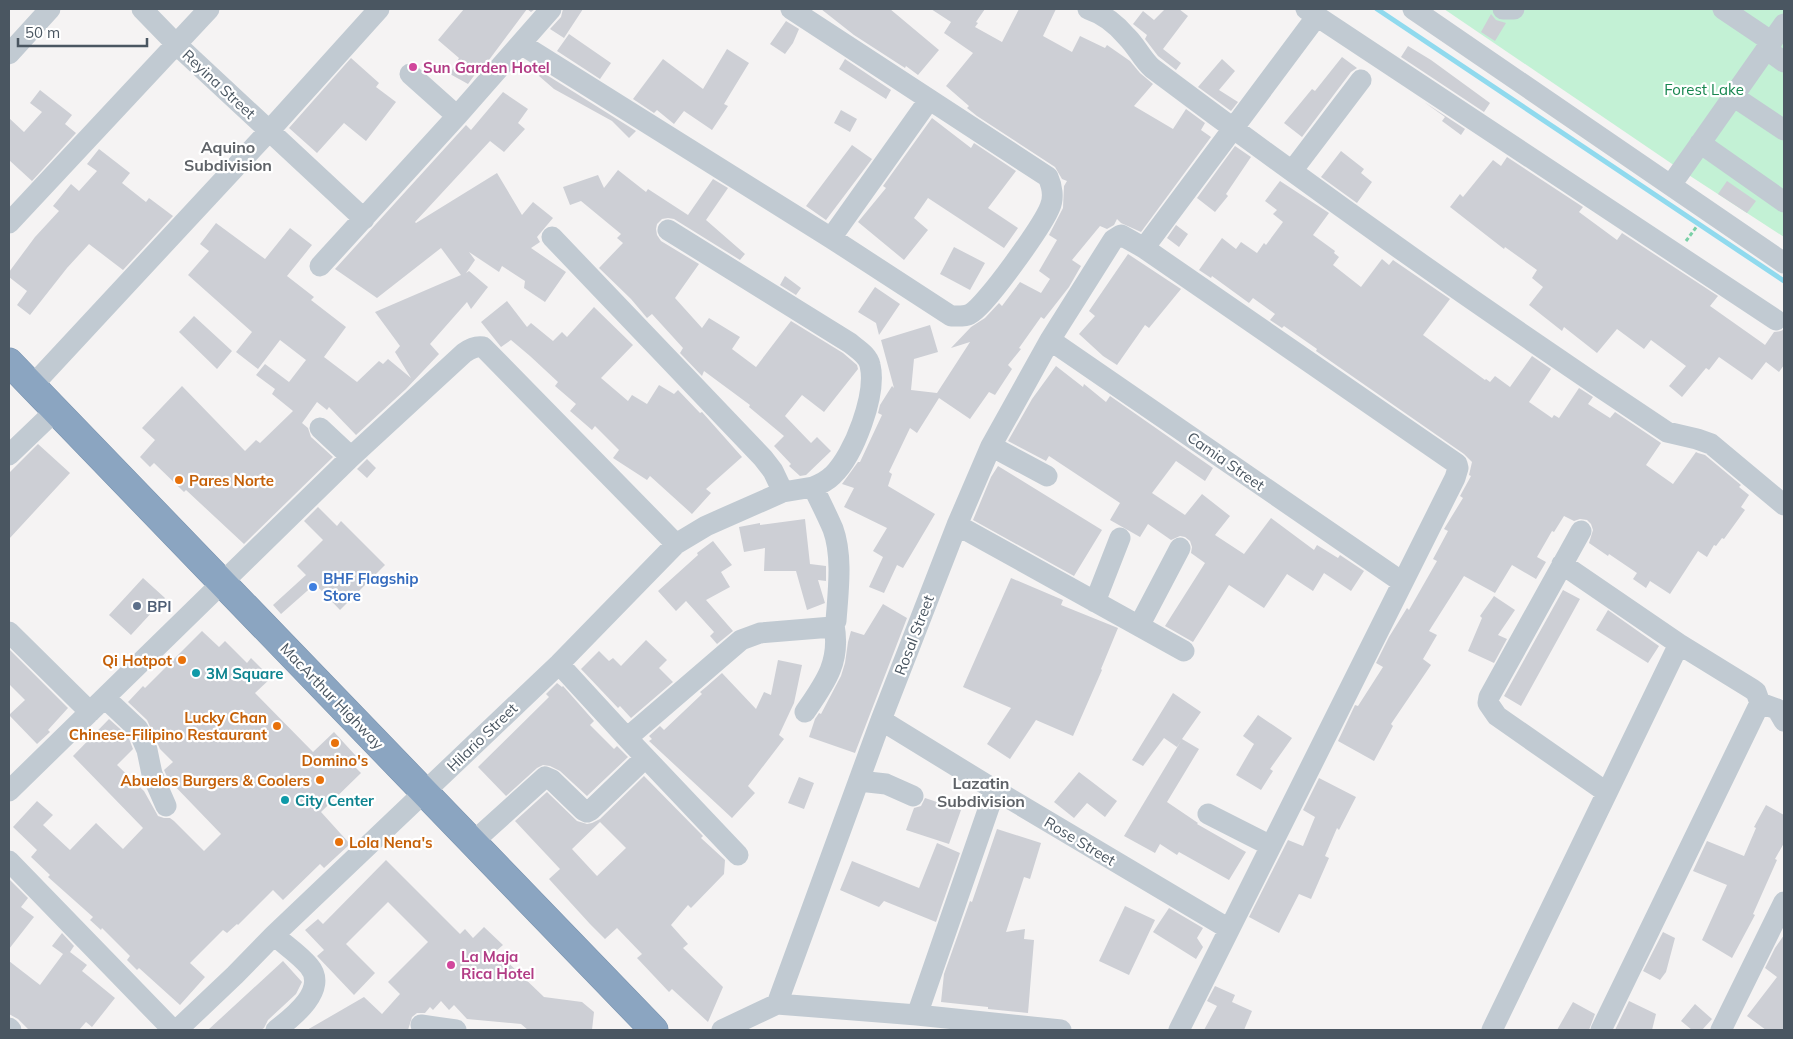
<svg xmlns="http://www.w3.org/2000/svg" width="1793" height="1039" font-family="Mulish,sans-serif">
<rect width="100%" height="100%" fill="#f5f3f3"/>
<!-- green -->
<path fill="#c3f1d5" d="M1444,9H1784V237L1681,170Z"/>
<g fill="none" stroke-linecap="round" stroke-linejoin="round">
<!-- stream -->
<path stroke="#90daee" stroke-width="5" d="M1377,9L1784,281"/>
</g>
<!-- building -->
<path fill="#cdcfd5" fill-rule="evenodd" d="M464,9H535L531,12L527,9L486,64L477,74L476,73L468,84L450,74L459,58L438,40Z
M563,9H583L564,38L550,29L561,17Z
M821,9H890L939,50L918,75L906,66L905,68L854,35Z
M931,9H985L976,22L978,23L975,27L1002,42L1019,9H1056L1043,36L1072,52L1080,36L1105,48L1107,45L1130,61L1140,73L1153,84L1134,106L1173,129L1186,109L1205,123L1201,130L1211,137L1141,232L1121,223L1117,219L1114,225L1107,229L1100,226L1072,260L1081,266L1069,287L1044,319L1041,317L1019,348L1021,349L1008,365L1012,369L995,395L989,392L970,419L939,398L917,433L910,428L889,472L892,474L888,486L935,514L903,568L897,565L884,593L869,587L883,557L873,551L887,528L844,507L854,488L842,484L858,462H860L882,415L878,413L880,405L892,386L894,388L881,340L930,325L938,352L914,359L911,390L937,393L970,342L951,348L971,327L985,318L999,303L1002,306L1020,282L1041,293L1050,279L1039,271L1057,240L1049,235L1063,208L1064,186L1067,181L1062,179L1055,167L977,116L967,108L969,106L946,86L973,53L944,33L951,22Z
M1165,9H1179L1188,16L1163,49L1181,63L1176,70L1158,56L1145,39L1147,35L1133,24L1143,11L1154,20Z
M1491,14L1496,20L1506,23L1495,41L1481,32Z
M786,21L799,29L793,43L785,54L770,44Z
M569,34L611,63L600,79L557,51Z
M1408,46L1431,60L1490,103L1484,112L1401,57Z
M727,49L749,63L724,104L728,106L712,130L684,111L674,124L657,110L654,113L633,99L663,59L703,89Z
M1342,57L1357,68L1351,72L1302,137L1284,123L1312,89L1315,91Z
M351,58L379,83L376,87L396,102L366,141L344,123L317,153L289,128Z
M845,59L891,90L886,99L839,69Z
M1222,59L1235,71L1219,90L1238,102L1231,111L1198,87Z
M542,72L636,131L629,138L612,121L554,89L539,76Z
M40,90L72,115L65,124L76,133L32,181L9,160V118L24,132L42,112L30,103Z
M503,92L528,109L518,123L525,129L504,152L490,141L415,222L416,223L497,173L522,215L533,202L553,218L537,237L540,242L531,248L566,272L545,302L524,288L525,281L502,266L499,272L469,252L475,260L466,273L469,271L488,287L471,309L467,302L430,344L439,354L406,389L356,435L329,407L327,410L317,402L302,423L308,428L311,437L333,457L244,544L186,490L184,492L154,463L150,467L140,457L155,440L142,428L182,386L245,451L256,440L260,443L293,411L272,394L275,389L256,375L265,364L289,382L306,360L280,340L258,369L236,352L252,332L188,275L209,251L200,244L216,223L265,259L290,228L312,245L287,276L314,297L311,300L346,327L324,357L357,382L379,361L383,364L388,359L411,378L395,352L400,346L375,312L461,275L441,248L377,298L335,269L466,125L471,130Z
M1424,102L1465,129L1461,135L1442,121L1445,117Z
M841,110L857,119L850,132L834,123Z
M932,118L971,148L974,143L1016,171L988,208L1018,228L1004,248L928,198L914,218L928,230L904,260L858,222L886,188L883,186Z
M852,145L872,159L826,220L806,206Z
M1235,146L1251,157L1226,194L1228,196L1215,212L1197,198Z
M99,149L130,173L122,183L146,202L149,198L173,216L123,270L89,244L67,268L30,315L17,305L27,291L9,277V272L35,237L59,211L53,206L71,184L79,191L97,171L87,164Z
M1341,151L1364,169L1361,173L1372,182L1357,203L1321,177Z
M1507,157L1583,207L1579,212L1617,240L1622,233L1718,296L1710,306L1761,342L1765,345L1774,332L1781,331L1784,329V365L1779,372L1766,362L1752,380L1719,357L1709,370L1706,368L1682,397L1669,386L1686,366L1651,340L1644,349L1617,329L1597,353L1564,327L1562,331L1529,305L1543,287L1532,278L1537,270L1505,247L1504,249L1450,207L1460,194L1463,197L1493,160L1501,166Z
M618,170L646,192L648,189L688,215L713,179L728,188L706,220L745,254L740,260L674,219L668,218L662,219L657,224L656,229L657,235L661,241L699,264L675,298L702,328L709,318L740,337L732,349L756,367L791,321L843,353L857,365L858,369L824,412L802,395L785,416L811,443L817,437L831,451L806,475L800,476L789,466L791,464L774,446L784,436L749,407L750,405L704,371L702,376L680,353L683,348L652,314L647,318L631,299L599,268L623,243L617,238L621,234L581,201L570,205L563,187L598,175L604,188Z
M1280,181L1329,213L1313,235L1335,251L1334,253L1339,257L1333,265L1361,287L1382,259L1389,265L1393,260L1450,299L1423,335L1485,380L1486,379L1490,382L1495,376L1510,387L1532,356L1551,369L1529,402L1552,418L1554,415L1559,418L1579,388L1593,397L1588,404L1610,418L1615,412L1661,443L1646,465L1673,484L1696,452L1698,453L1705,455L1741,485L1739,487L1749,495L1741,507L1745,510L1724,539L1722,538L1716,546L1714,545L1707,557L1698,551L1670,594L1650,581L1646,588L1633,579L1637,573L1609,554L1608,556L1589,543L1593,530L1591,524L1587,520L1580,519L1574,521L1564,516L1554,532L1552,531L1537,557L1546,562L1536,579L1512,565L1495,593L1464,576L1429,631L1437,635L1423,659L1431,665L1391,724L1393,726L1374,761L1338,741L1355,705L1358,706L1383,667L1376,663L1389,637L1407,608L1409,610L1437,561L1433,559L1448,531L1444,529L1463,498L1460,496L1471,476L1469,475L1472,462L1464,454L1316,351L1317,349L1284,326L1282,328L1270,320L1275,314L1253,298L1249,303L1212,276L1211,278L1199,270L1222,238L1236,249L1241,242L1257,253L1264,243L1266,245L1283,222L1273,214L1277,210L1265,201Z
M1727,181L1756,201L1747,213L1718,194Z
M1176,225L1188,234L1179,247L1167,238Z
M954,247L985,263L970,290L940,274Z
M1128,254L1181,289L1149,328L1145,325L1117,365L1103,356L1079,334L1095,316L1089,311Z
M785,276L801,288L796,295L780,285Z
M875,287L900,304L879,335L876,323L858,312Z
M507,301L527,327L531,323L553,341L562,332L567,337L594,307L633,345L601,378L628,401L632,395L647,404L659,385L674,394L678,390L700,413L702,412L742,457L706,489L711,493L692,514L650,476L647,480L613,458L619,450L595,426L592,430L570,411L576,404L555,386L558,382L530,356L511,340L501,347L481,322Z
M194,316L232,351L217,369L179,332Z
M1056,366L1083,387L1084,384L1106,402L1110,396L1213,468L1205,481L1176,461L1152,493L1185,515L1202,494L1230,516L1215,535L1244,554L1271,518L1314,550L1317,545L1338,558L1340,555L1364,571L1351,591L1324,573L1313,591L1287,574L1264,608L1229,585L1193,642L1165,626L1205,563L1191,553L1192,547L1190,541L1185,537L1180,536L1171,540L1148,524L1140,537L1110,520L1120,503L1049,456L1046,461L1008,441L1032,399Z
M38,444L70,473L9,539V473Z
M367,459L376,468L367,478L357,469Z
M998,466L1102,530L1074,576L973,520L991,477Z
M318,507L337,526L341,521L385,565L340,610L315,584L281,614L273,605L306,575L297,566L323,540L304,521Z
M805,519L810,564L826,566V581L818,580L825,603L807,610L796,571H764L765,548L744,552L739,527L760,523V525Z
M713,541L732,565L721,572L730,587L706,600L733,631L717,644L710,636L714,632L686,601L676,611L658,591L698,555L697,553Z
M143,578L165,598L131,635L109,615Z
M1011,578L1063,600L1061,605L1118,628L1101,669L1102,670L1073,736L1036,720L1010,759L987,744L1011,708L963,687Z
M1563,590L1580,599L1521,706L1504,696Z
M1494,596L1515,610L1498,635L1507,639L1494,663L1468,651L1482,618L1480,616Z
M883,604L907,618L855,753L809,737L815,719L819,713L821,714L841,676L845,663L848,642L851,631L864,635Z
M1608,610L1659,646L1648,663L1596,630Z
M202,631L219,647L225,641L247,663L251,658L271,678L255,693L313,752L334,732L356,756L350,762L361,773L321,812L350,844L324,868L320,864L283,900L273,890L238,925L237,924L227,933L223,930L190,963L205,977L180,1005L139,968L137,970L127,960L130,956L102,928L101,930L90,920L93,917L48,877L50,875L31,857L37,850L13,827L37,801L53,815L43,825L70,850L96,823L123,849L143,828L73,756L109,719L128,736L133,749L117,765L144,791L158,816L164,818H170L174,821L204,851L221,834L168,779L164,770L173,762L160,749L147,720L128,702L143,686L145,688Z
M646,640L667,660L659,668L673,682L631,718L620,706L618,708L581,669L599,651L609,661L613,658L621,666Z
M9,649L68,708L48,730L50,732L37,744L9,715L25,700L9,684Z
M778,660L802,665L794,703L779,735L784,739L748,786L755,793L732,818L649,741L652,739L649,736L660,726L664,730L702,694L700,692L706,687L722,673L756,709L764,692L771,695Z
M557,683L562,687L563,686L594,721L590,725L614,749L617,746L628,757L587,796L560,771L550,766L543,765L537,768L506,796L478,767L549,697L546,694Z
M1173,693L1201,712L1182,739L1199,749L1167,802L1198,823L1197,824L1246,852L1229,880L1179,852L1177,855L1160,844L1155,853L1124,836L1181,741L1177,747L1164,738L1143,766L1132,760Z
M1258,715L1292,738L1270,769L1273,771L1261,790L1236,775L1254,744L1243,736Z
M1079,772L1117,801L1105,817L1087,803L1074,818L1054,802Z
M644,776L703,836L701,838L725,860L724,874L691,908L688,905L671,925L688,944L683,948L723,987L708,1022L672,989L669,992L637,958L642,954L617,928L605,939L590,924L549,879L560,869L515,821L547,792L577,821L587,824L592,823L600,819ZM600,822L626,848L597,876L572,849Z
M799,777L814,783L804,809L788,803Z
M1319,778L1356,797L1339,830L1337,828L1325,856L1329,858L1311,899L1299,894L1279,933L1249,917L1288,840L1303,846L1315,817L1303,810Z
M925,798L961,810L949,844L906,830L914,808L921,806Z
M1766,805L1784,815V843L1775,859L1777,860L1753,914L1755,915L1732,958L1702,940L1727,885L1693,871L1707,841L1744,856L1756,828L1754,827Z
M997,829L1041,843L1030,879L1024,877L1006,932L1025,929L1024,939L1034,940L1028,1013L988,1009V1007L941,1002L944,974L970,901L972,902Z
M937,843L960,853L936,922L884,901L879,907L840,890L852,861L919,888Z
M386,860L460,934L465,929L473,938L484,927L503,945L496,951L544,997L582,1002L594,1012L592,1030H528L521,1024L467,1019L454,1005L449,1010L441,1001L433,1010L430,1007L425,1013H417L412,1017L408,1030H307L364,997L382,1014L400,994L388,982L428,942L388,902L346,944L375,973L354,995L317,956L324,950L305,930L318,919L323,924Z
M9,879L28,898L21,907L34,917L9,949Z
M1125,906L1155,920L1129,975L1099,961Z
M1169,908L1203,928L1197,938L1203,947L1196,959L1153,932Z
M1663,932L1675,938L1666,972L1660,980L1643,971Z
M62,933L74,946L70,952L87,965L82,971L115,998L92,1027L86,1022L79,1030H29L18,1019L9,1014V961L40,985L63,954L52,946Z
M1784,935V1030H1766L1747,1016L1777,977L1765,968L1775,948Z
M283,961L302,982L296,994L268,1020L264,1028L261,1030H208Z
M1215,986L1235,995L1232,1002L1252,1011L1244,1030H1204L1217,1006L1207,1001Z
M1629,1001L1656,1014L1652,1030H1615Z
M1573,1002L1595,1014L1589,1030H1557Z
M1695,1004L1712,1019L1702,1030H1692L1681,1021Z"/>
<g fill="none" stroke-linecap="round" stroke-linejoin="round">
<!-- highway casing -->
<g stroke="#7690ad" stroke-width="29">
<path id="highway" d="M9,362L654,1030"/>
</g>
<!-- path -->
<path stroke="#7ad0a6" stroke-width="3" stroke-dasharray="4 2.5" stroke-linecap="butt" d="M1686,241L1697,226"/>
<!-- minor -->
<path stroke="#c1cad2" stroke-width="21" d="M142,9L177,45L364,219
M1088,9C1103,14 1117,25 1127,37C1137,47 1142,59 1152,68C1320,194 1492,316 1667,432L1697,439L1711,444L1784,505
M1306,9L1776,320
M1413,9L1784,263
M1503,9H1514
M1723,9L1772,42
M521,44L831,238L951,316C958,316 964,317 970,314C985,307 1043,225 1050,207C1054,198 1052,186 1048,177L791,9
M1766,49L1784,62
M9,54L50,9
M410,74L457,116
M1733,96L1784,130
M1700,143L1784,202
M1292,171L1361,80
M1671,185L1784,24
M9,223L209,9
M552,237L763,458L773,471L783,492
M831,238L929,100
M1144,248L1317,16
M320,266L457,116L551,9
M1050,340L1402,582
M32,386L269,131L379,9
M320,428L351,457
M991,446L1047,476
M9,455L56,410
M957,525L1184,651
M1581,531L1489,697L1488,703L1497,716L1606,792
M1562,564L1679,644L1752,689L1756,692L1760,703L1601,1030
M1095,602L1120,538
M1139,626L1180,548
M9,632L90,712
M559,664L627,738L738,855
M105,698L138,729L147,750L152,774L166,806
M1760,703L1777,709L1784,721
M805,712C825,683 841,662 834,625
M881,720L995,790L1229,929
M627,738L741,640L760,633L832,627L836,621C838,593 843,556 833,529C827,515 820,501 813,487C821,484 827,481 833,475C854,455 877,394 870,365C868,355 857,349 850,343L668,230
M859,781L886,784L913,796
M9,791L351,457L464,353C470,349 475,346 483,347L676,544
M1208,814L1271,846
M473,842L545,777L552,780L583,810L587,812L591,810L645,758
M9,861L173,1030
M274,935C285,945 299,954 309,966C329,989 293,1017 276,1030
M777,1004L917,1015L1061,1030
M917,1015L995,790
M421,1025L456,1030
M9,1028L11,1030
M177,1030L235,975L274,935L559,664L676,544L706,526L783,492L813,487
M722,1030L777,1004L881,720L957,525L991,446L1050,340L1113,240L1121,235L1144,248L1457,464L1458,468L1455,478L1179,1030
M1492,1030L1679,644
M1721,1030L1784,902"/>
<!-- highway -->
<use href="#highway" stroke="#8ba5c1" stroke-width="28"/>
</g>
<!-- markers -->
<g fill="#d1479c" stroke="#fff" stroke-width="2">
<circle cx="413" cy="67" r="5"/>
<circle cx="451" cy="965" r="5"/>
</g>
<g fill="#e8710a" stroke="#fff" stroke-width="2">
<circle cx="179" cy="480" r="5"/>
<circle cx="182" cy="660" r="5"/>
<circle cx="277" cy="726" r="5"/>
<circle cx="335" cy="743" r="5"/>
<circle cx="320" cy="780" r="5"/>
<circle cx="339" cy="842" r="5"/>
</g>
<circle fill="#3f7fe0" stroke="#fff" stroke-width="2" cx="313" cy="587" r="5"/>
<circle fill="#5c6f8a" stroke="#fff" stroke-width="2" cx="137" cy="606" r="5"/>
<g fill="#0f9aa8" stroke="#fff" stroke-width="2">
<circle cx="196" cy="673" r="5"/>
<circle cx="285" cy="800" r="5"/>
</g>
<g text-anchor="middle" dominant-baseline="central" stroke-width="4.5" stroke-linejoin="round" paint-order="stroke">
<!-- hotel labels -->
<g font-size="15" font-weight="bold" fill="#b23c85" stroke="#fff" text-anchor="start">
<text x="423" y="67">Sun Garden Hotel</text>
<text x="461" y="956">La Maja<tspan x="461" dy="17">Rica Hotel</tspan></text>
</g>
<!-- street labels -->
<g font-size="15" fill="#4a5661" stroke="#fff">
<text transform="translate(219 84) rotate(43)">Reyina Street</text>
<text transform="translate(1226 461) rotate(35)">Camia Street</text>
<text transform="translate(914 635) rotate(-69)">Rosal Street</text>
<text transform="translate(332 696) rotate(46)">MacArthur Highway</text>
<text transform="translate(482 737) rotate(-44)">Hilario Street</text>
<text transform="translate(1080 841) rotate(31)">Rose Street</text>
</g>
<!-- park labels -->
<g font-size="15" fill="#17864f" stroke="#fff">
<text x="1704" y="89">Forest Lake</text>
</g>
<!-- food labels -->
<g font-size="15" font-weight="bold" fill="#c56008" stroke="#fff" text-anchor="end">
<text x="189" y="480" text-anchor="start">Pares Norte</text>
<text x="172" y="660">Qi Hotpot</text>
<text x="267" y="717">Lucky Chan<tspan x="267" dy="17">Chinese-Filipino Restaurant</tspan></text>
<text x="335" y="760" text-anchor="middle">Domino's</text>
<text x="310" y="780">Abuelos Burgers &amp; Coolers</text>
<text x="349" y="842" text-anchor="start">Lola Nena's</text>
</g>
<!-- shop labels -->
<g font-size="15" font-weight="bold" fill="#366cbe" stroke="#fff" text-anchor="start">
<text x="323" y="578">BHF Flagship<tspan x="323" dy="17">Store</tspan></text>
</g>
<!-- service labels -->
<g font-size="15" font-weight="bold" fill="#4e5e75" stroke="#fff" text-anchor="start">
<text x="147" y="606">BPI</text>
</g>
<!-- culture labels -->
<g font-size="15" font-weight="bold" fill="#0d838f" stroke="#fff" text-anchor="start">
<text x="206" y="673">3M Square</text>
<text x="295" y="800">City Center</text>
</g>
<!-- neighbourhood labels -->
<g font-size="16" font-weight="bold" fill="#5f6368" stroke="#fff">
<text x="228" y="147">Aquino<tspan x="228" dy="18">Subdivision</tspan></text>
<text x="981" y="783">Lazatin<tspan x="981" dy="18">Subdivision</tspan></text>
</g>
</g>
<!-- border -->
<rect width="1793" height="1039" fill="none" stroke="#4a5661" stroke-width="20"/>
<!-- scale -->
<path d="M18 38v8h129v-8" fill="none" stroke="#4a5661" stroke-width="2.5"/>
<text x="25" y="38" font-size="15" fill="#4a5661" stroke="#ffffff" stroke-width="4" paint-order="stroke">50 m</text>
</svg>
